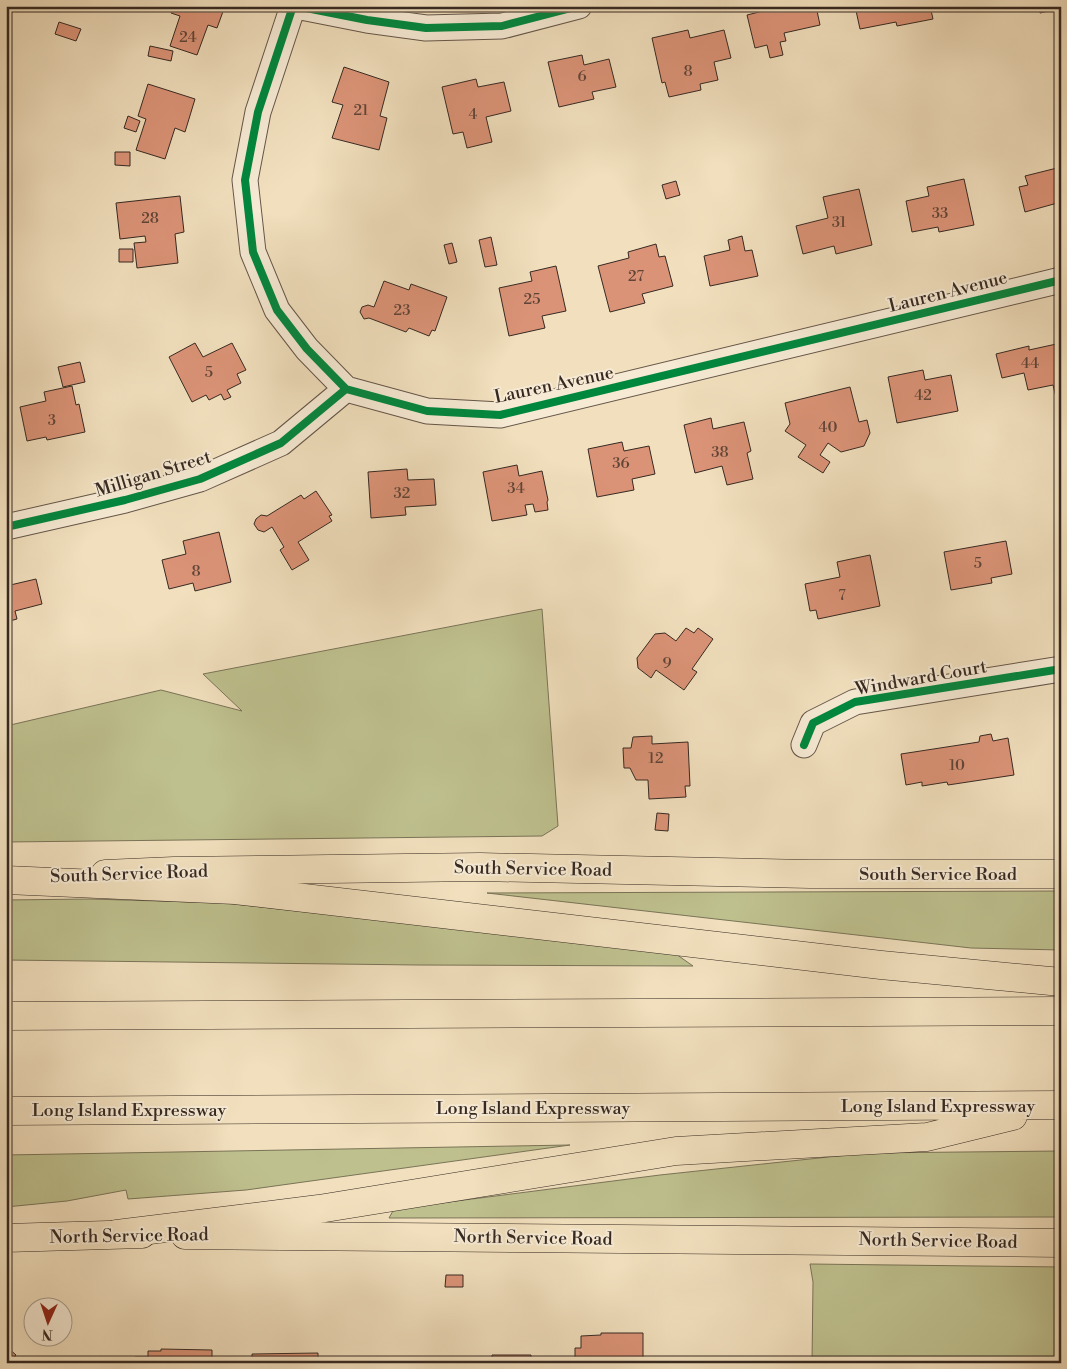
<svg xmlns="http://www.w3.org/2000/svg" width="1067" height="1369" font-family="'Libre Bodoni',serif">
<rect width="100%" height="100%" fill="#f1dfbd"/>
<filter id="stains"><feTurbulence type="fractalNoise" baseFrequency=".004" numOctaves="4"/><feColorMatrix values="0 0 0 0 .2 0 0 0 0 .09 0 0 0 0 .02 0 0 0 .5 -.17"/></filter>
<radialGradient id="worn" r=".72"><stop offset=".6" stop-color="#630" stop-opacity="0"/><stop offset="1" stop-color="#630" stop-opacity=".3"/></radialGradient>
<!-- green -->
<path fill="#bec08e" stroke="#7a7458" d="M542,609L558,826L542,836L6,842V726L161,690L242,711L203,674Z
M1061,891V950L971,948L487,893Z
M90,899L225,903L673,952L693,966L418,965L6,960V900Z
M570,1145L246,1190L128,1199L126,1190L67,1201L6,1207V1155Z
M1061,1151V1217L389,1218L394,1209L660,1175L866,1153Z
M810,1264L1061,1267V1363H812L813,1282Z"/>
<!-- building -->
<path fill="#db9377" stroke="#362922" d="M174,6H225L217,28L208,25L197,55L170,46L180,16L171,13Z
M783,6H816L820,25L784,33L786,41L780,42L783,55L770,58L767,45L755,48L747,15Z
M855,6H930L933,19L897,26L896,22L860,29Z
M1038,6H1056L1057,9L1040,13Z
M59,22L81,29L76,41L55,34Z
M688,30L690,38L724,30L731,58L714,62L718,80L700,84L701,90L669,97L665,82L662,83L652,38Z
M150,46L173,51L171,61L148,56Z
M582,55L584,65L609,59L616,87L592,92L594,99L559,107L548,62Z
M344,67L389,82L380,116L387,118L379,150L332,138L343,105L332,102Z
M476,79L478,87L504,82L511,111L486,117L492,142L467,148L463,132L453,134L442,87Z
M148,84L195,99L185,132L175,128L165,159L136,150L146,119L138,116Z
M128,116L140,121L136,132L124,128Z
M115,152H130V166L115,165Z
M1061,167V202L1025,212L1019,187L1028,185L1025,176Z
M964,179L974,225L939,232L938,227L912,232L906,201L929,196L927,187Z
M676,181L680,195L666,199L662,185Z
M859,189L872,245L836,254L834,246L803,254L796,226L828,218L823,197Z
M180,196L184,232L175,234L178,263L137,268L134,243L146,242L145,236L120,239L116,203Z
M742,236L745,251L752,250L758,276L710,286L704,256L730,250L728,240Z
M491,237L497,265L485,267L479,240Z
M452,243L457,262L449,264L444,245Z
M656,244L659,257L665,256L673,286L642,294L645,303L610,312L598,266L629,258L628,252Z
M119,249H133V262H119Z
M556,266L566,311L542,316L545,328L509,336L499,288L532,281L530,272Z
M384,281L409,290L411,284L447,297L435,331L432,330L429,336L409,328L406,332L369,318L364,319L360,312L362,307L368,305L374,307Z
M195,343L203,357L232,343L246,370L237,374L241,383L227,390L231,397L224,400L221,394L209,400L206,395L192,402L169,357Z
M1061,343V396L1056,397L1053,385L1028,390L1024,373L1002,378L996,354L1029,346V350Z
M80,362L85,382L63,387L58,367Z
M923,370L925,380L951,375L958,411L897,423L888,377Z
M72,386L76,405L79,404L85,432L47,440L46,437L27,441L20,407L46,401L44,392Z
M850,387L859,422L867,420L870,433L864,446L841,452L828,443L820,455L830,462L823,473L798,457L806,445L785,431L790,424L785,403Z
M711,418L713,429L744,422L751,451L747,453L753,479L727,485L722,466L695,473L684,425Z
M622,442L624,451L649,446L655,474L632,479L634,490L597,497L588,449Z
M517,465L519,476L542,471L548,500L547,502L548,510L535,512L533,504L525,505L527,515L492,521L483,472Z
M407,469L408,480L434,479L436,505L405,507L406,515L371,518L368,472Z
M316,491L332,515L329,516L332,521L298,542L309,560L292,570L280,550L284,547L272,527L264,532L258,530L254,524L256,519L261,515L267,516L301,495L304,499Z
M219,532L231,582L195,591L193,583L169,589L162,560L186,554L183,541Z
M1006,541L1012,574L991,578L992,583L951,590L944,552Z
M870,555L880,606L818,619L816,610L810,611L805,584L840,577L837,562Z
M36,579L42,604L15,611L17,619L6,622V586Z
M686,628L694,633L698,628L713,639L692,669L697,672L684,690L656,670L651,678L638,668L637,658L655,634L665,633L676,641Z
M991,734L993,741L1008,738L1014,775L948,785L947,782L922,786V782L906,785L901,754L979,742L980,736Z
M652,736V744L688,742L690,786H685L686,797L649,799L648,780H636L630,768H624L623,748H631L633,737Z
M657,813L669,814L668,831L655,830Z
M446,1275H463V1287H445Z
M601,1333H643V1363H575V1348H581V1336L601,1335Z
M6,1346L16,1355L10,1363H6Z
M161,1349L212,1350V1363H135V1357H148V1351H161Z
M318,1353V1363H252V1354Z
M492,1355H531V1360H535V1363H470V1361L492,1362Z
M363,1361H404V1363H363Z"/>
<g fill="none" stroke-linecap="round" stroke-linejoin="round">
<!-- minor casing -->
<g stroke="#655649" stroke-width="27">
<path id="minor" d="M293,6L258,112L245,180L253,252L277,310L307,349L346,389L427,411L500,415L1061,280
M296,6L367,20L426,28L502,26L579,6
M6,527L125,500L200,479L281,443L346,389
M804,745L813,723L855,702L1061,669"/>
</g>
<!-- major casing -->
<g stroke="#362922" stroke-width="29">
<path id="major" d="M105,874L174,871L480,867L810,874H1061
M185,1235L1061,1243
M6,1238L142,1234"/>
</g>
<!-- highway casing -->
<g stroke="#362922" stroke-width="29">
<path id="highway" d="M6,880L235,890L881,965L1061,982
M6,1016L1061,1011
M6,1111L1061,1105
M117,1234L319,1209L676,1151L927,1137L1013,1116"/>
</g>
<!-- minor -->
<use href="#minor" stroke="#f6ead4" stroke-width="25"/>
<!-- major -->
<use href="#major" stroke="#f1dfbd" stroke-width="28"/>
<!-- highway -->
<use href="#highway" stroke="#f1dfbd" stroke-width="28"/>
<!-- cycleway casing -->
<g stroke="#f6ead4" stroke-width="11">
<path id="cycleway" d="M293,6L258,112L245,180L253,252L277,310L307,349L346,389L427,411L500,415L1061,280
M296,6L367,20L426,28L502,26L579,6
M6,527L125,500L200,479L281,443L346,389
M804,745L813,723L855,702L1061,669"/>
</g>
<!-- cycleway -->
<use href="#cycleway" stroke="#00873e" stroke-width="8"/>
</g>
<g text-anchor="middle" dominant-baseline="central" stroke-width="4" stroke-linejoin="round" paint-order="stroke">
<!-- number labels -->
<g font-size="15" fill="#5f4437">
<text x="188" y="37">24</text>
<text x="688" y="71">8</text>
<text x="582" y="76">6</text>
<text x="361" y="110">21</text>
<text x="473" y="114">4</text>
<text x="940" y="213">33</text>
<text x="150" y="218">28</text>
<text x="839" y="222">31</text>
<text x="636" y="276">27</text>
<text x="532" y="299">25</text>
<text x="402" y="310">23</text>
<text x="1030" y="363">44</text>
<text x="209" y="372">5</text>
<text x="923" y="395">42</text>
<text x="52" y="420">3</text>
<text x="828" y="427">40</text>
<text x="720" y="452">38</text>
<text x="621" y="463">36</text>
<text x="516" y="488">34</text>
<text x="402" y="493">32</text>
<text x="978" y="563">5</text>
<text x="196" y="571">8</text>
<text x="842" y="595">7</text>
<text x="667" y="663">9</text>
<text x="656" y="758">12</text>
<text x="957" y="765">10</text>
</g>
<!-- street labels -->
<g font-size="18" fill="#362922" stroke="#f6ead4">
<text transform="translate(948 292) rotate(-14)">Lauren Avenue</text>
<text transform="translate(554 385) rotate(-12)">Lauren Avenue</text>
<text transform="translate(153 474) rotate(-17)">Milligan Street</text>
<text transform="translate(921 678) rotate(-10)">Windward Court</text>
<text transform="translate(533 869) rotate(1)">South Service Road</text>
<text transform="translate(129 874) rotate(-2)">South Service Road</text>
<text x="938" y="874">South Service Road</text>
<text x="938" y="1106">Long Island Expressway</text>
<text x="533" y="1108">Long Island Expressway</text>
<text x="129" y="1110">Long Island Expressway</text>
<text transform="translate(129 1236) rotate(-1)">North Service Road</text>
<text transform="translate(533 1238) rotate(1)">North Service Road</text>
<text transform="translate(938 1241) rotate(1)">North Service Road</text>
</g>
</g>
<!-- margin -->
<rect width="1067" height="1369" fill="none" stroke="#f1dfbd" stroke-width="25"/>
<rect x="8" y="8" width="1052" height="1354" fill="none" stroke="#362922" stroke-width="2.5"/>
<rect x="12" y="12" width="1042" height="1344" fill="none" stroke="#362922"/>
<!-- north arrow -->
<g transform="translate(48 1322) rotate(183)"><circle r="24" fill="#f6ead4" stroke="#a99d8d"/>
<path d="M0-4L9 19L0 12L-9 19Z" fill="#8f2418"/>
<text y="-8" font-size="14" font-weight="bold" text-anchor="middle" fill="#362922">N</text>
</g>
<rect width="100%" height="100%" filter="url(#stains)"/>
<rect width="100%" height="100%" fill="url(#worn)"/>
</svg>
